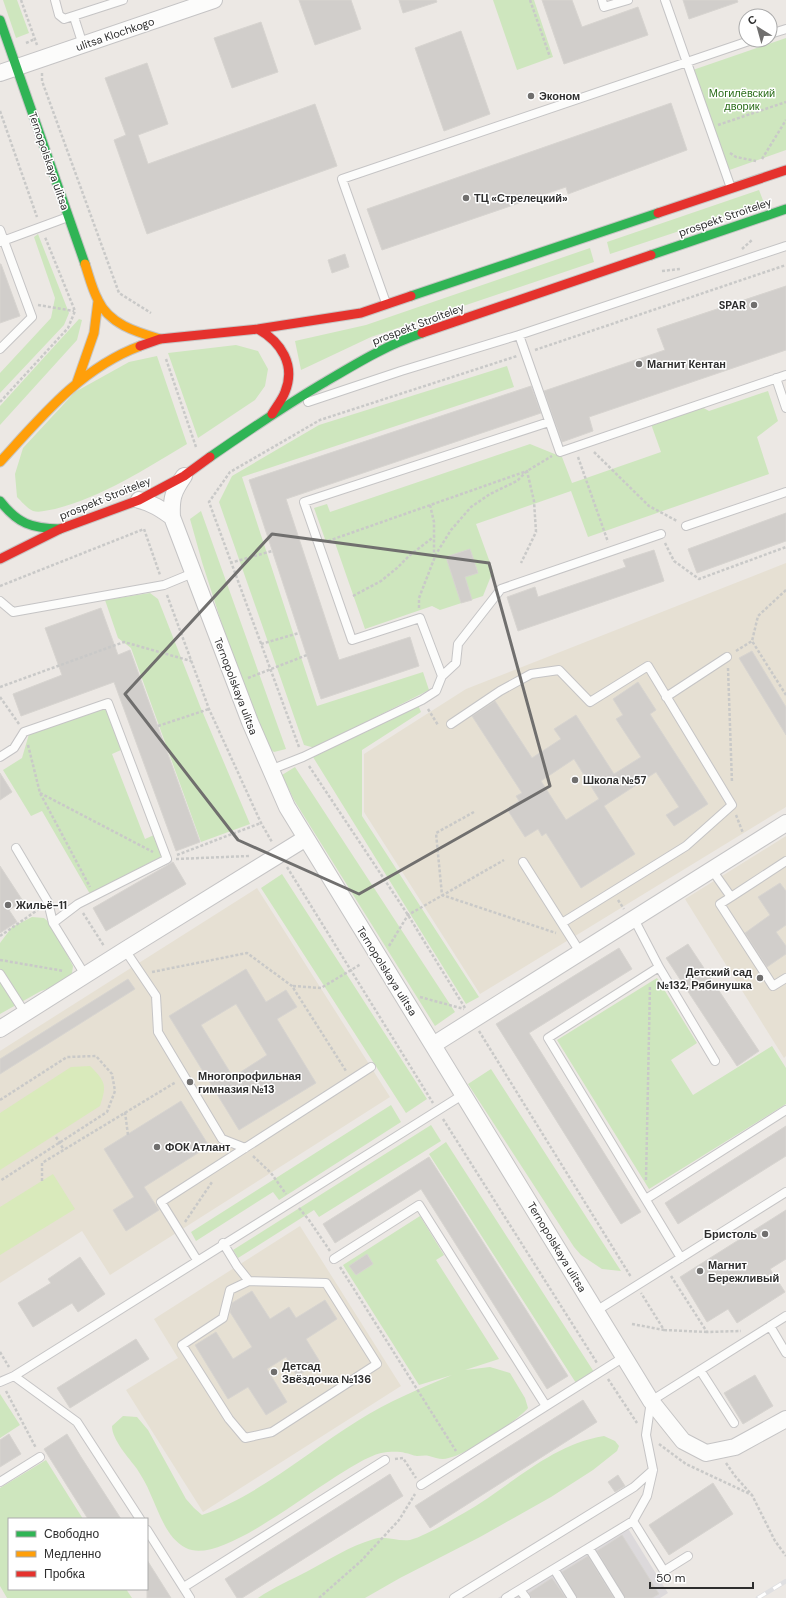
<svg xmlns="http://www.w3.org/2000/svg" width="786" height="1598" font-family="'DM Sans',sans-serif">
<rect width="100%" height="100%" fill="#ece8e4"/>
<!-- industrial -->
<path fill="#dcd9db" d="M624,1522L668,1593L660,1598H498Z"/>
<!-- education -->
<path fill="#e6e0d3" d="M786,563V807L480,994L364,812V754L466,689Z
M786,836V1056L784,1058L685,899Z
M257,888L390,1097L110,1275L82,1231L0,1283V1051Z
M300,1226L401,1386L203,1512L126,1390L178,1358L154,1319Z"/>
<!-- green -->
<path fill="#cee6be" d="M3,0H17L29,33L16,38Z
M493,0H534L553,57L517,70Z
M786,38V150L721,173L687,72Z
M759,190L764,203L610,254L607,242Z
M38,234L69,313L64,325L0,393V373L51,318L55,298L34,237Z
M590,248L594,262L371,337L301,370L295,341L366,325Z
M79,319L82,320L77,340L0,425V406Z
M236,345L258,351L268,369L265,386L255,400L198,438L168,353Z
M157,356L187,444C145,469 102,497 55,509C48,510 40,513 33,511C28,509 21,501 17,497L15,474L23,448L75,392L129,362Z
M507,366L514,387L242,477L317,706L423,672L429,690L315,748L304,745L219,502L232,476L319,425Z
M768,391L778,421L757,437L769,474L588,537L571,491L476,524L493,571L483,596L440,610L432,606L365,629L334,540L326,542L314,508L327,504L330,512L530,444L562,457L572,483L661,452L651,424L700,406L709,411Z
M201,511L286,749L274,752L268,747L243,690L202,562L190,519Z
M150,593L158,599L200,706L250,824L201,842L131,648L118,638L105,600Z
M418,705L421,712L362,750V816L479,997L466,1004L313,757Z
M107,707L121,750L112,754L145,839L154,835L162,856L90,894L42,811L31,816L3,770L22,758L29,734Z
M295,767L455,1012L435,1026L294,800L282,775Z
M282,874L427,1099L406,1113L261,888Z
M32,917L44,918L51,924L73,966L72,973L59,985L41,991L0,1014V943L12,927Z
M657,978L697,1043L671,1060L693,1095L772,1046L786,1068V1104L649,1189L557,1040Z
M491,1069L621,1271L602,1269L581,1255L574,1247L468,1084Z
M391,1105L401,1122L279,1200L273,1192L196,1241L191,1232Z
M431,1125L441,1141L319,1217L314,1210L238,1258L233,1250Z
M446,1142L594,1372L576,1383L429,1154Z
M420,1216L444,1255L436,1260L499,1359L465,1370L490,1367L510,1373L525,1398L528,1408C516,1422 461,1459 443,1459C438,1459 434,1457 429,1456C425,1455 421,1456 417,1456C413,1456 409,1453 405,1453C398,1451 388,1452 381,1453C337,1464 226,1569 186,1548C166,1538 159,1512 150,1493C147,1485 142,1477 137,1469C129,1458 112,1440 112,1426L123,1416L137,1417L148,1430L186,1499L194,1508L202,1515C260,1495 307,1452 359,1420C387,1402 421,1388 452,1375L419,1385L343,1265Z
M0,1394L20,1425L0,1438Z
M604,1436L615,1441L619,1446L617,1451L593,1470L551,1497L480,1537L400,1578L365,1598H258C274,1587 291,1580 308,1571C330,1559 350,1546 374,1539C385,1535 398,1542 410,1540C425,1536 450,1521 464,1513C510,1487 549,1445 604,1436Z
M46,1460L83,1519H9V1589H126L132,1598H7L0,1586V1488Z"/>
<!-- pitch -->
<path fill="#d9eabb" d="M90,1066C106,1082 107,1085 100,1106L0,1170V1113L71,1067Z
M53,1174L75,1209L0,1255V1207Z"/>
<!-- building -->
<path fill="#d1cecb" stroke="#d7d4d0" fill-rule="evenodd" d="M299,0H351L361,29L315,45Z
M399,0H436L437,2L403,13Z
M542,0H572L582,27L638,7L648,35L564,64Z
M683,0H737L738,2L689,19Z
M261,22L278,72L232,88L214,38Z
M461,31L490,114L444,131L415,48Z
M147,63L168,124L138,135L148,164L315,104L337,166L147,234L114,140L126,135L105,78Z
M671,103L687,150L568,194L566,187L382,250L367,209Z
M345,254L349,267L332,273L328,260Z
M0,264H1L20,316L0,323Z
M786,286V350L589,417L593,431L562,442L544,391L665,350L657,329Z
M531,386L541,413L286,499L339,660L410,637L419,666L321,699L249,480Z
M786,513V541L697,573L688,549Z
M470,549L478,573L465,577L472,600L461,603L446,557Z
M654,550L664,581L518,631L507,597L535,587L538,597L626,567L623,560Z
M101,608L118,655L130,650L200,842L176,851L114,682L21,716L13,694L62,675L45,628Z
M752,651L786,707V735L739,658Z
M638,682L656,710L650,714L708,804L674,826L666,815L679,807L656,772L604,806L635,854L581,888L546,833L542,836L538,829L525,837L507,809L519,801L516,796L522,793L472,716L495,701L532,758L561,739L554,729L576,715L614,774L641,757L616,719L623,715L613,699ZM574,759L599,799L566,820L541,781Z
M0,773L12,792L0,800Z
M173,862L186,884L106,931L93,908Z
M0,866L23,901L9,910L17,922L0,933Z
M780,883L786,891V925L776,932L786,946V954L767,967L745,933L770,915L758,897Z
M688,944L759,1051L737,1066L666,958Z
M619,948L632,969L529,1033L641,1212L621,1224L496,1024Z
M246,969L266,1002L286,990L297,1007L277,1019L316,1083L239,1130L169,1016ZM236,1004L267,1055L233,1077L201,1025Z
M128,979L135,989L0,1074V1059Z
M181,1101L209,1146L144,1187L159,1210L126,1231L113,1210L134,1197L104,1149Z
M786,1126V1156L678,1224L665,1203Z
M429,1157L568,1376L547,1389L421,1189L335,1243L323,1224Z
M786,1210V1259L770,1269L785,1292L737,1323L728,1309L707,1322L680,1277Z
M367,1254L373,1264L356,1275L349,1266Z
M80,1257L105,1294L78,1312L72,1303L33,1327L18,1303L51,1283L48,1279Z
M252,1291L270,1319L289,1307L296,1318L325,1300L337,1319L306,1339L320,1362L297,1376L286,1357L267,1369L287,1402L266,1415L248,1387L228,1399L195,1345L216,1332L233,1359L252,1347L230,1312L232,1303Z
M136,1339L149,1359L70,1408L57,1388Z
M755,1375L773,1406L743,1424L724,1393Z
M583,1400L597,1422L430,1528L415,1506Z
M9,1434L21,1454L0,1467V1440Z
M67,1434L81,1457L121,1519H88L44,1449Z
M390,1474L403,1496L242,1598H237L225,1579Z
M618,1475L625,1486L615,1492L608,1482Z
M713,1483L733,1514L669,1555L649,1525Z
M622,1535L659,1594L652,1598H625L597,1551Z
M588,1556L614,1598H577L562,1572Z
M147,1560L171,1598H147Z
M552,1578L566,1598H531L529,1593Z"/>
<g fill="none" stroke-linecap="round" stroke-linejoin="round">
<!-- lane casing -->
<g stroke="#c5c4c5" stroke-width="10">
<path id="lane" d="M55,0L59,15L64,19L123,0
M602,0L604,7L628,0
M665,0L731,188
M74,17L83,45
M770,34L786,29
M0,230L32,317L0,349
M0,242L68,217
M386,303L342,179L752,40
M519,335L560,452L786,375
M776,378L786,408
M308,402L401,371L519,335L786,246
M686,526L786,492
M0,601L13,612L164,585L193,573
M442,676L420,618L352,640L304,502L549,422
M666,697L727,657
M451,724L500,691L531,674L559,670L590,702L648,666L732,805L686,846L562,923
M0,757L14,748L24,732L108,703L167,859L78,904L53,923
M270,770L303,757L422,700L436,691L442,676L456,663L458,644L501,589L661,534
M16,848L48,902L53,923L85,975
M523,862L580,952
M712,870L731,897L720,904L773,986L786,978
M731,897L786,861
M634,919L659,967L715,1061
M125,950L156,996L158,1032L222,1139L245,1148
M659,967L548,1038L681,1258
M0,974L25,1013
M646,1199L786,1110
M223,1243L237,1266L249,1281L326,1283L377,1364L272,1432L245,1438L229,1419L182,1345L223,1318L230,1290L249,1281
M334,1259L419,1205L546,1406
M197,1260L161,1202L371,1067
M596,1311L786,1192
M770,1326L786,1353
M700,1370L734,1423
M14,1376L77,1422L140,1519
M0,1382L14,1376L464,1094
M0,1482L40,1457
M421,1485L624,1357
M633,1521L664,1571L688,1556
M147,1530L190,1598
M589,1548L620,1598
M554,1569L572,1598
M184,1587L385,1460
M520,1590L526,1598
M454,1598L634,1487L653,1470
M506,1598L633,1521L647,1496L653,1470L646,1435L651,1401L786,1316"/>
</g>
<!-- street casing -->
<g stroke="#c5c4c5" stroke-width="18">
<path id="street" d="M0,73L214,0
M184,476C173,492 171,498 172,517L250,722L287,807L651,1401L683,1441L706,1453L735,1447L786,1419
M139,500C152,503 161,509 172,517
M0,1029L125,950L306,838
M433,1045L786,823"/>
</g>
<!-- fast casing -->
<g stroke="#c6c5c4" stroke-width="11">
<path id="fast" d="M0,20L85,264
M651,255L786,209
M411,296L658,213
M210,457C246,432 282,408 320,385C354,365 384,346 422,333
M0,501C18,524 31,528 60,529"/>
</g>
<!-- slow casing -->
<g stroke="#c6c5c4" stroke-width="11">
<path id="slow" d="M85,264C89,276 92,289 98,300C109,324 136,332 160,339
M77,382L94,333L98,301
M0,462C41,417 81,368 140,346"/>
</g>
<!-- jam casing -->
<g stroke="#c6c5c4" stroke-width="11">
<path id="jam" d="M658,213L786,170
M258,329C281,342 296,365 285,392C282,400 276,407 272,414
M422,333L651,255
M140,346L160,339L258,329L361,313L411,296
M0,559L60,529L139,500L184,476L210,457"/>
</g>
<!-- path -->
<path stroke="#c9c9c8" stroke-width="2.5" stroke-dasharray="3 2" stroke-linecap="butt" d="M21,0L37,45
M530,0L550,57
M26,43L35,39
M42,73V81L119,293L151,313
M0,111L37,217
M718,125L786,102
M730,153L736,157L756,161
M762,159L786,120
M742,249L752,240
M662,271L680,269
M38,305L74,311
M535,350L786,265
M166,359L196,447
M0,402L68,328L75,311L45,237
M594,452L649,506L677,521
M578,457L608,542
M430,505L434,522V556
M328,541L527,471L534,501L536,532L521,563
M665,543L674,561L699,579L786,547
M230,563L272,551
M0,586L144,529L160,575
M786,590L758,616L752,641L786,695
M167,595L209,709L261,823L272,842
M353,596L381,581L397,568L410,555L435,536
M419,608V598L436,554L451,530L471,507L490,494L517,481L527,471L552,456
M261,644L299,633
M736,651L752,641
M728,668L732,783
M248,678L307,655
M0,687L124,642L191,661
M0,697L19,724
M428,709L438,725
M158,726L209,709
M28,745L40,793L90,887
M299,747L209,502L230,472L320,420L517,356
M309,766L408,915L465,1008
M40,793L153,852
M474,812L436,833L442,895L556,933
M736,815L743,833
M177,855L261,823
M176,859L249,856
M287,867L433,1103
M618,900L624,909
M83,913L104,946
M0,936L39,909
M389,946L408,915L504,860
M0,960L64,971
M152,972L247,953L292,986L346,1071
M293,986L321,988L361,964
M420,997L464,1009
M479,1031L631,1277
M0,1100L67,1057L96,1056L112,1074L115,1091L107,1112L0,1181
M125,1112L128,1135
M443,1119L597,1363
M56,1137L64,1150
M253,1156L271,1173L286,1194
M646,1180L650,985
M42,1181V1163L176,1082
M299,1208L309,1220L330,1251
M185,1222L212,1182
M340,1267L456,1451
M671,1276L707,1332L741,1331
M632,1324L664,1330L641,1293
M664,1330L707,1332
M0,1352L9,1367
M608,1379L637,1423
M6,1391L36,1448
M659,1444L686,1464L752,1495
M395,1459L403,1458L416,1478
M726,1463L735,1476L752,1495L775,1541L786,1556
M319,1598L361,1561L399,1520L415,1494"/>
<!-- lane -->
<use href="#lane" stroke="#fcfcfb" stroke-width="8"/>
<!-- street -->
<use href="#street" stroke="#fcfcfb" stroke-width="16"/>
<!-- fast -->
<use href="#fast" stroke="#30b455" stroke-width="9"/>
<!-- slow -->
<use href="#slow" stroke="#ff9f0a" stroke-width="9"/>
<!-- jam -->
<use href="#jam" stroke="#e5322d" stroke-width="9"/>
<!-- rail casing -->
<g stroke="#dfdfe1" stroke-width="4.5">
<path id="rail" d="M758,1598L786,1581"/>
</g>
<!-- rail -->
<use href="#rail" stroke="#fff" stroke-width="3" stroke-dasharray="9" stroke-linecap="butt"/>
</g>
<!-- marked area -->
<path fill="none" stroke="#706f6e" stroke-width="3" stroke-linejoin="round" d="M272,534L489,563L550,786L359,894L238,840L125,694Z"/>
<!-- markers -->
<g fill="#706f6e" stroke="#fff" stroke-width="1.5">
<circle cx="531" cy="96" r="4"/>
<circle cx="466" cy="198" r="4"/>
<circle cx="754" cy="305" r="4"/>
<circle cx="639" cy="364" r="4"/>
<circle cx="575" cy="780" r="4"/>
<circle cx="8" cy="905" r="4"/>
<circle cx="760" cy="978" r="4"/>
<circle cx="190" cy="1082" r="4"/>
<circle cx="157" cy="1147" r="4"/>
<circle cx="765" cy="1234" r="4"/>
<circle cx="700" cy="1271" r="4"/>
<circle cx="274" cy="1372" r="4"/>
</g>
<g text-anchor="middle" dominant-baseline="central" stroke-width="3" stroke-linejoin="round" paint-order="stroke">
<!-- street labels -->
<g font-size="11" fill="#2e2e2e" stroke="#fff">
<text transform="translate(115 34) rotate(-19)">ulitsa Klochkogo</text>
<text transform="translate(49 161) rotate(71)">Ternopolskaya ulitsa</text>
<text transform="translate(725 217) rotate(-19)">prospekt Stroiteley</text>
<text transform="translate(418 324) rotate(-21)">prospekt Stroiteley</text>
<text transform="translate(105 498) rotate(-22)">prospekt Stroiteley</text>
<text transform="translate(236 686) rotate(69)">Ternopolskaya ulitsa</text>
<text transform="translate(387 971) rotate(58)">Ternopolskaya ulitsa</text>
<text transform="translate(557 1247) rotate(59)">Ternopolskaya ulitsa</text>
</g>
<!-- park labels -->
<g font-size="11" fill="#2c6e1b" stroke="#fff">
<text x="742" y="93">Могилёвский<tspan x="742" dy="13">дворик</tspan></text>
</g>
<!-- poi labels -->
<g font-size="11" font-weight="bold" fill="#2e2e2e" stroke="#fff" text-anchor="start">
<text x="539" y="96">Эконом</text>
<text x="474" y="198">ТЦ «Стрелецкий»</text>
<text x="746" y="305" text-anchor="end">SPAR</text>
<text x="647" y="364">Магнит Кентан</text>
<text x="583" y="780">Школа №57</text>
<text x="16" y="905">Жильё-11</text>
<text x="752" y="972" text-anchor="end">Детский сад<tspan x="752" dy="13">№132, Рябинушка</tspan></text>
<text x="198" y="1076">Многопрофильная<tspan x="198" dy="13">гимназия №13</tspan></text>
<text x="165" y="1147">ФОК Атлант</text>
<text x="757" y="1234" text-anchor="end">Бристоль</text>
<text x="708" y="1265">Магнит<tspan x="708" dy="13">Бережливый</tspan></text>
<text x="282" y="1366">Детсад<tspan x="282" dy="13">Звёздочка №136</tspan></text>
</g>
</g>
<!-- legend -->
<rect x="8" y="1518" width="140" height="72" fill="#ffffff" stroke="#ababab"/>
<rect x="16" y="1531" width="20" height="6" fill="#30b455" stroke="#ababab"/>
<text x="44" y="1538" font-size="12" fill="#2e2e2e">Свободно</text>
<rect x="16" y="1551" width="20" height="6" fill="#ff9f0a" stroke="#ababab"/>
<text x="44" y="1558" font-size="12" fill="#2e2e2e">Медленно</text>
<rect x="16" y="1571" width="20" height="6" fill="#e5322d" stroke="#ababab"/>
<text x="44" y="1578" font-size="12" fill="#2e2e2e">Пробка</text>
<!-- north arrow -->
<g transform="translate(758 28) rotate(323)"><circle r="19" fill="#ffffff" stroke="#ababab"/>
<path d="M0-3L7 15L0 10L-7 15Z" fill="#706f6e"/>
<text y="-6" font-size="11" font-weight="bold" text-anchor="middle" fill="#2e2e2e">С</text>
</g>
<!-- scale -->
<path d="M650 1582v6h103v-6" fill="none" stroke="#2e2e2e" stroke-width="2"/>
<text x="656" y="1582" font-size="12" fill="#2e2e2e" stroke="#ffffff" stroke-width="3" paint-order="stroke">50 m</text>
</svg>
